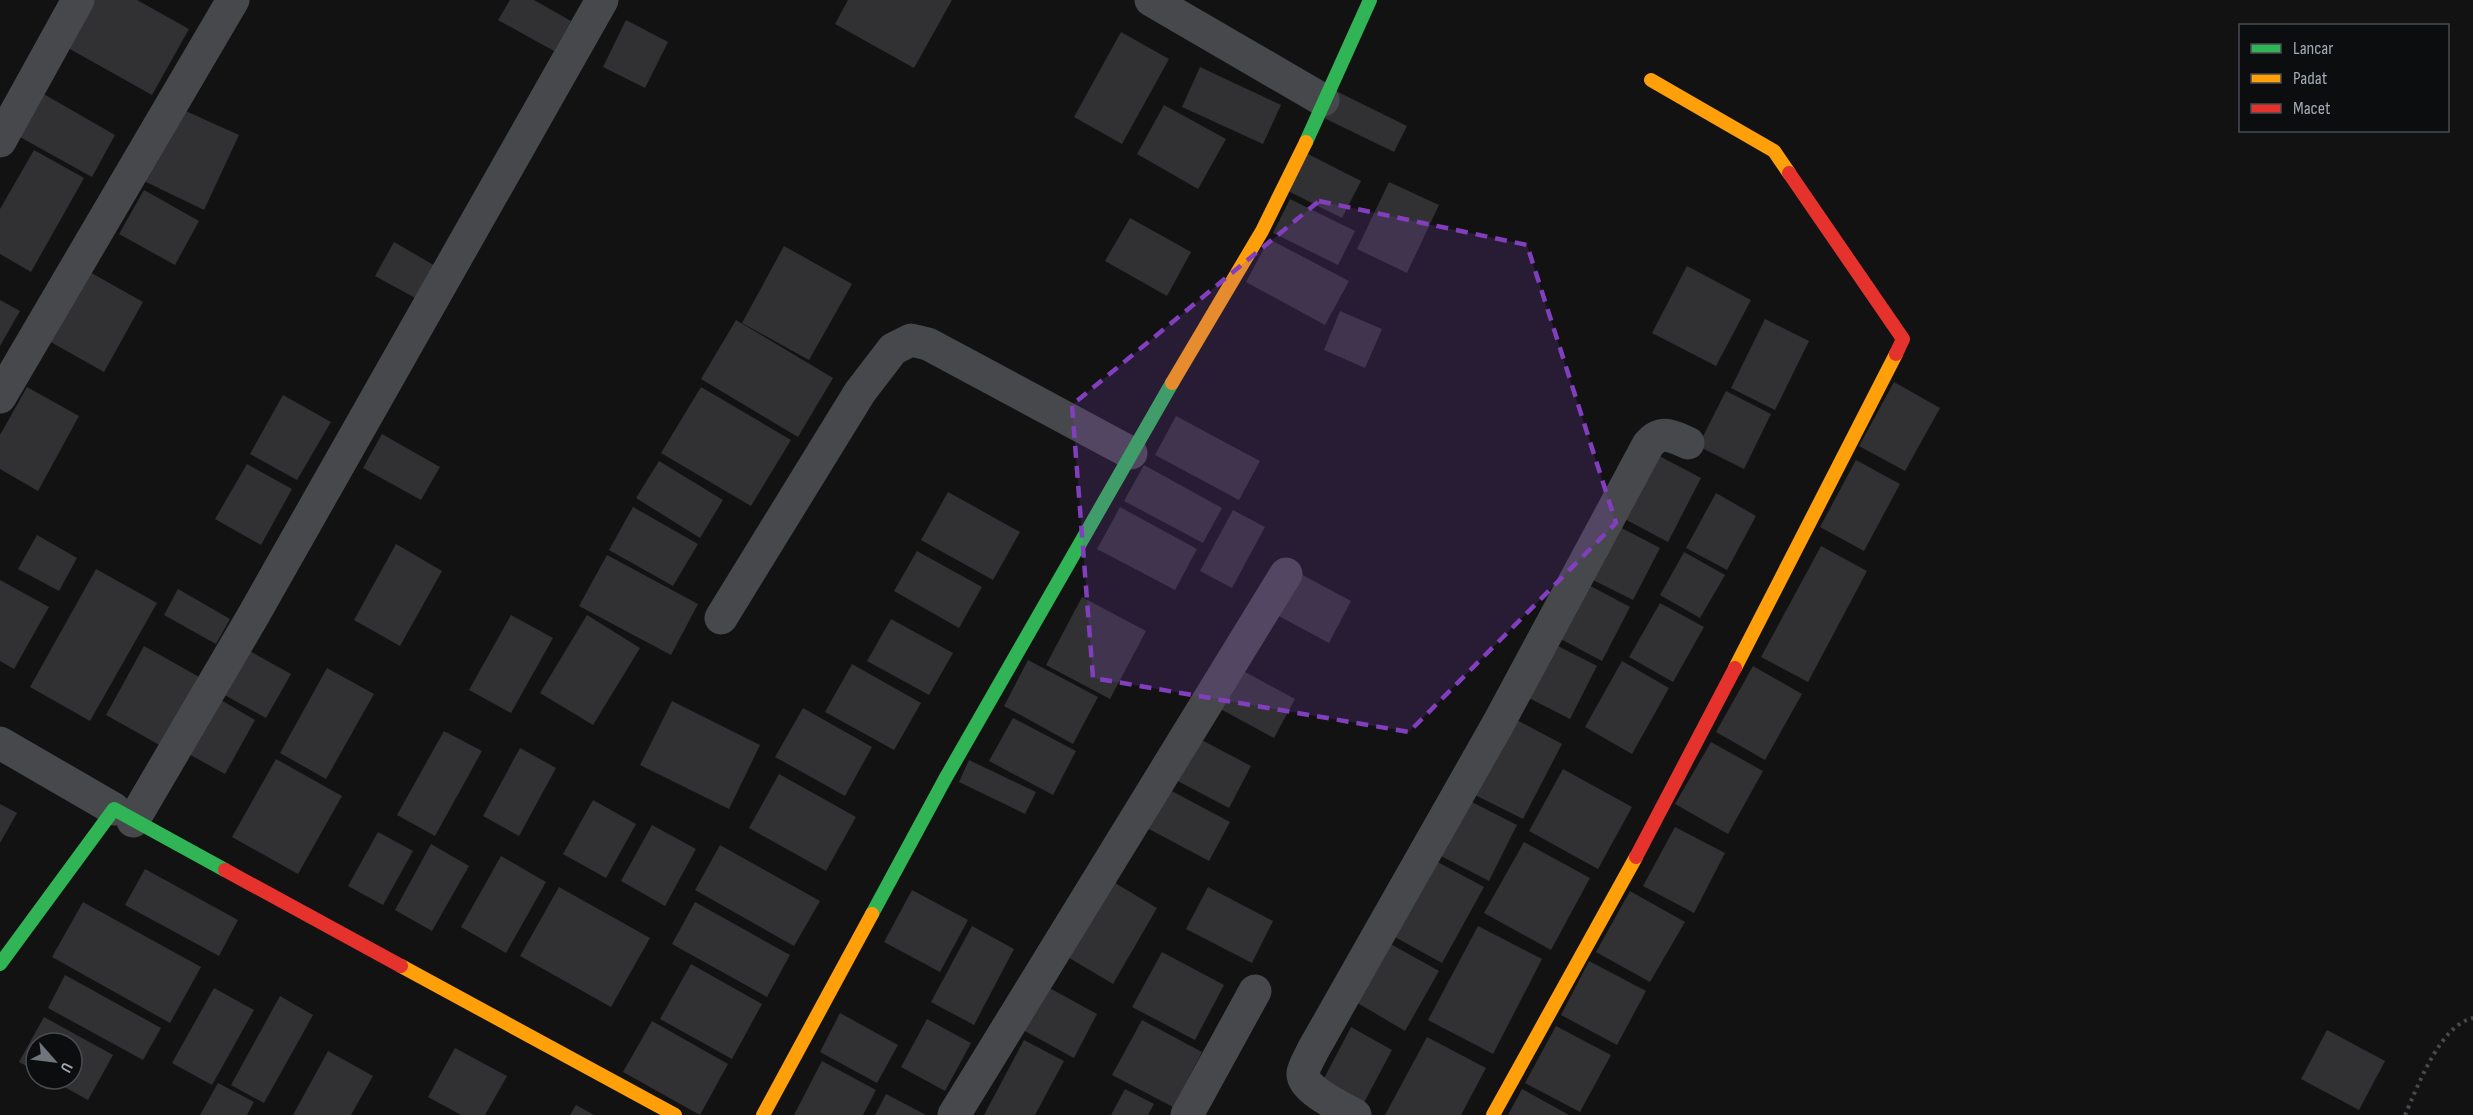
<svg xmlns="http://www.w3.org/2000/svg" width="2473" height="1115" font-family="'Sofia Sans Condensed',sans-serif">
<rect width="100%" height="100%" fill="#121212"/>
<!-- building -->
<path fill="#313133" d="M85,0H137L189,29L152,95L61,44Z
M510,0H534L571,21L554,51L498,20Z
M848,0H952L914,68L835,24Z
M626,20L668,42L645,88L603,67Z
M1121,32L1169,59L1122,144L1074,117Z
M1200,67L1281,105L1263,144L1182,107Z
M35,89L115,135L92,177L11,132Z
M1338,92L1407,126L1394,152L1324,118Z
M1164,105L1226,139L1198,189L1137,154Z
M179,108L239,135L204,210L144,181Z
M34,150L84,178L31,272L0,254V209Z
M1306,153L1361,181L1342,218L1286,190Z
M1389,182L1439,205L1407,273L1357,249Z
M144,190L199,221L175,265L119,234Z
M1290,199L1355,231L1338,265L1273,233Z
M1130,218L1191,252L1167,296L1105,261Z
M1269,239L1349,281L1325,325L1246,282Z
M394,242L437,267L419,300L375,276Z
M784,246L852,284L809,360L742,323Z
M1687,266L1751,300L1716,366L1652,333Z
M88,271L143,302L104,372L49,341Z
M0,300L20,311L0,346Z
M1340,311L1382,329L1365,368L1324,350Z
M1765,319L1809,341L1775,410L1731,388Z
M736,320L833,378L798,437L701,379Z
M1894,382L1940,408L1905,471L1859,446Z
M27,387L79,416L38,491L0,469V435Z
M701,387L791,440L751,506L661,453Z
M1726,391L1771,414L1744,469L1698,446Z
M283,395L331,422L297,480L250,454Z
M1176,416L1260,461L1239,500L1155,455Z
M382,434L440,467L421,500L363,468Z
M1650,451L1701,478L1668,542L1617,515Z
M1856,460L1900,484L1864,551L1820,527Z
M659,461L723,500L700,538L636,498Z
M247,464L292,489L261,545L215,519Z
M1144,465L1222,508L1203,543L1124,501Z
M948,492L1020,532L993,580L921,540Z
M1716,493L1756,516L1727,570L1686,548Z
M633,507L698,544L673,586L609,550Z
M1120,507L1197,549L1175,590L1097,549Z
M1233,510L1265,527L1232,588L1200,571Z
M1612,523L1660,548L1633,600L1585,576Z
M37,535L77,558L59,591L18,569Z
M396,544L442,571L400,646L354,620Z
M1821,546L1867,571L1808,682L1761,657Z
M917,551L982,587L959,628L894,591Z
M1684,552L1725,575L1700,618L1660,595Z
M607,555L698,604L671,655L579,606Z
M96,569L157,603L90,721L30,687Z
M1297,572L1351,601L1329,643L1275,614Z
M0,580L49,607L14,669L0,661Z
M1581,581L1630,607L1602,661L1553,635Z
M178,589L230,619L216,644L164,615Z
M1082,597L1146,631L1110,699L1046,665Z
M1660,603L1704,627L1673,682L1629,657Z
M511,615L553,638L511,713L469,690Z
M587,615L640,648L593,725L540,693Z
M891,619L953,653L929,695L867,661Z
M1550,642L1597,666L1570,719L1523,695Z
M144,646L201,678L163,747L106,715Z
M246,649L291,674L266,718L221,693Z
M1028,660L1098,697L1073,744L1004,706Z
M1622,661L1669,688L1632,754L1585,727Z
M852,664L921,703L894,750L825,712Z
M1753,666L1802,694L1765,760L1716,732Z
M1236,667L1295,699L1274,738L1215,706Z
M327,668L374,694L326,779L280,753Z
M214,696L255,720L225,774L183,751Z
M672,701L760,745L729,809L640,765Z
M803,708L872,747L845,796L775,757Z
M1013,718L1076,751L1053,795L989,761Z
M1513,718L1562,744L1523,819L1473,794Z
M444,731L482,751L435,836L397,815Z
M1196,737L1251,766L1229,808L1174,779Z
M1711,742L1763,771L1728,834L1675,804Z
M520,748L556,768L519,836L483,816Z
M276,759L342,796L298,874L232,837Z
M969,760L1036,792L1025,814L959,782Z
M1563,769L1632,807L1598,869L1529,831Z
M779,774L856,817L826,871L749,828Z
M1168,789L1230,822L1209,861L1147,828Z
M593,800L636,824L606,878L563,854Z
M1468,800L1517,825L1489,881L1439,855Z
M0,804L17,813L0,843Z
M652,825L696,849L665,906L621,881Z
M1675,827L1725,853L1694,913L1643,886Z
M378,832L413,851L383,905L348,886Z
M1524,842L1590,878L1551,950L1484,913Z
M431,844L469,866L432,931L395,910Z
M720,845L820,901L794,946L695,890Z
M501,856L546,882L506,953L461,927Z
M1434,860L1484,887L1442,963L1393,936Z
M145,869L238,920L219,956L125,905Z
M1105,877L1157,908L1113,984L1061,953Z
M559,887L650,938L611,1007L520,956Z
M1208,887L1273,921L1252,963L1186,929Z
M912,890L968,920L940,972L884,942Z
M1630,891L1685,922L1650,982L1596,952Z
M83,902L201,967L170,1023L52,957Z
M695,902L790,955L767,997L672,944Z
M972,926L1014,949L974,1025L931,1002Z
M1478,926L1542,959L1493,1054L1428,1020Z
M1389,943L1439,971L1405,1031L1356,1002Z
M1162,952L1224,985L1195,1040L1132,1007Z
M1589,961L1646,991L1617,1045L1561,1015Z
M691,964L762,1004L732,1059L660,1019Z
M65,975L161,1028L143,1060L48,1008Z
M1044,985L1097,1014L1074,1058L1021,1029Z
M214,988L254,1010L212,1085L172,1063Z
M280,996L313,1015L264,1103L231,1085Z
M840,1013L898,1045L877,1083L820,1052Z
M44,1017L113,1055L88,1100L50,1079H72V1043H36V1071L19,1062Z
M927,1019L971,1043L945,1091L901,1067Z
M1142,1020L1202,1052L1173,1107L1112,1075Z
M652,1021L728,1064L700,1115L623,1072Z
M1556,1026L1611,1055L1580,1112L1525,1083Z
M1351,1027L1392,1050L1360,1110L1319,1088Z
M2327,1030L2385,1061L2359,1110L2301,1079Z
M1427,1037L1486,1068L1461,1115H1385Z
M1024,1040L1064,1061L1035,1115H984Z
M455,1048L507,1076L485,1115H461L428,1097Z
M328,1051L373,1076L351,1115H293Z
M822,1061L876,1090L863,1115H794Z
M218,1083L254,1102L247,1115H200Z
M1125,1089L1154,1104L1148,1115H1111Z
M1522,1089L1569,1115H1508Z
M886,1094L926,1115H875Z
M576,1105L594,1115H570Z"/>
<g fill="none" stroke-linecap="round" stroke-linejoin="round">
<!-- path -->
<path stroke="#48494d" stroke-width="4" stroke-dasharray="3 4.5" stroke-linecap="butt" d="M2405,1115C2418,1086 2440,1025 2473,1018"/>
<!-- street -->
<path stroke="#46484b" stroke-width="33" d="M1151,0L1323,100
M0,141L78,0
M0,397L233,0
M721,618L860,392L893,349L911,340L928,344L1131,453
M0,743L114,809
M133,821L253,616L602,0
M954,1115L1286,574
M1187,1115L1255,991
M1355,1115C1343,1108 1301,1089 1303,1073C1304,1066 1310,1057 1313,1050L1498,724L1648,445C1661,429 1672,436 1688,443"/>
<!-- fast -->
<path stroke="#30b455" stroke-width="14" d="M1306,142L1370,0
M872,914L945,779L1172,383
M0,964L114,809L225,870"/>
<!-- slow -->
<path stroke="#ff9f0a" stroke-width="14" d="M1651,80L1774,151L1789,173
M1172,383L1262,231L1306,142
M1735,668L1896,354
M401,966L675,1115
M763,1115L872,914
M1493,1115L1636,857"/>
<!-- jam -->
<path stroke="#e5322d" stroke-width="14" d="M1789,173L1903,339L1896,354
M1636,857L1735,668
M225,870L401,966"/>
</g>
<!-- marked area -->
<path fill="#813fbe" fill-opacity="0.2" stroke="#813fbe" stroke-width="4.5" stroke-dasharray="12 8" stroke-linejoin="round" d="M1319,201L1527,245L1616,523L1409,732L1093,678L1072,405Z"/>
<!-- legend -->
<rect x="2239" y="24" width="210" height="108" fill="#0c0d0e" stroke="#484c51" stroke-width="1.5"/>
<rect x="2251" y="44" width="30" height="9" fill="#30b455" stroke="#484c51" stroke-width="1.5"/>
<text x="2293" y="54" font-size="18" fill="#a2aab5">Lancar</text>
<rect x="2251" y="74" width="30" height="9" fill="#ff9f0a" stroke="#484c51" stroke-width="1.5"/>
<text x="2293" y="84" font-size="18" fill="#a2aab5">Padat</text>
<rect x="2251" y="104" width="30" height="9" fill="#e5322d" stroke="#484c51" stroke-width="1.5"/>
<text x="2293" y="114" font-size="18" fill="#a2aab5">Macet</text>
<!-- north arrow -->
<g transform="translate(54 1061) rotate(118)"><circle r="28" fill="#0c0d0e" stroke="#484c51" stroke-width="1.5"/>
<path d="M0-4.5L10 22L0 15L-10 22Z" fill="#70757c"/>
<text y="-9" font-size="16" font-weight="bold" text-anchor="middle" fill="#a2aab5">U</text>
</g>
</svg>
